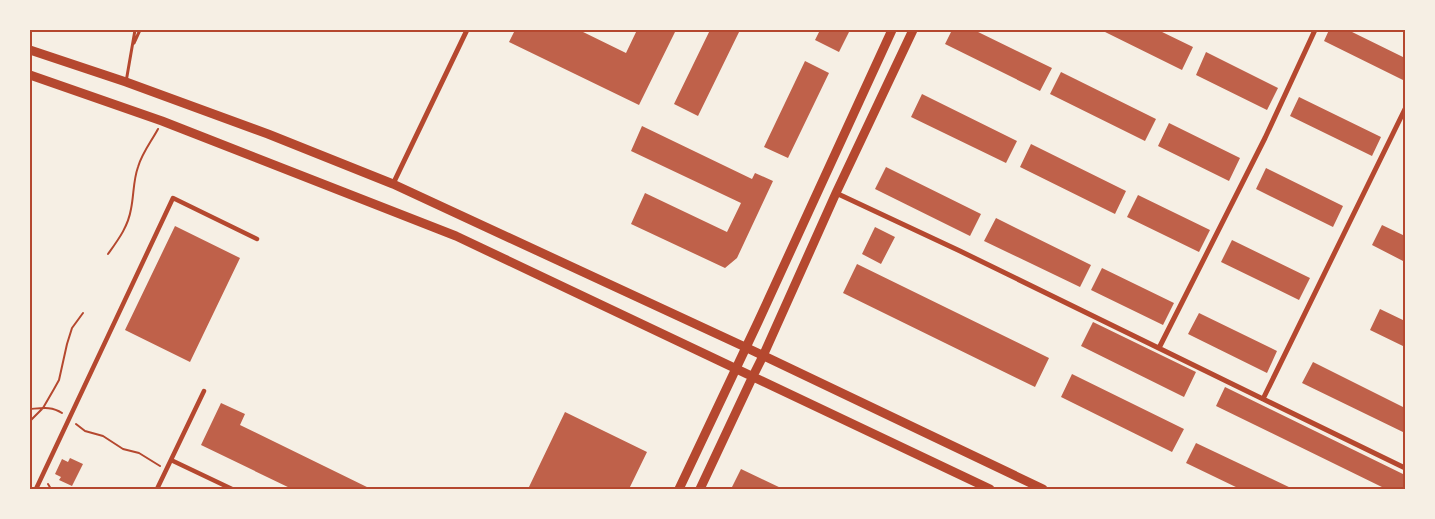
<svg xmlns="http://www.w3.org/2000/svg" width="1435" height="519" font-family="Jost,sans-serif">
<rect width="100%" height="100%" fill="#f6efe4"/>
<!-- building -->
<path fill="#bf614a" d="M515,30H579L626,53L637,30H671L675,32L639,105L509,42Z
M710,30H740L698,116L674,104Z
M820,30H850L839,52L815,40Z
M952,30H974L1052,68L1040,91L945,44Z
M1101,30H1158L1193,47L1182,70Z
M1329,30H1348L1405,58V81L1324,41Z
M1206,52L1278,88L1267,110L1196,75Z
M805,61L829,73L788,158L764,147Z
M1061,72L1156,119L1145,141L1050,94Z
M922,94L1017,141L1006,163L911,117Z
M1299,97L1381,137L1372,156L1290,116Z
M1169,123L1240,158L1229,181L1158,146Z
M642,126L752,179L755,173L773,181L737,258L725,268L631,224L645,193L727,232L741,203L631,151Z
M1031,144L1126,191L1115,214L1020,167Z
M886,167L981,214L970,236L875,189Z
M1266,168L1343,206L1333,227L1256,189Z
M1138,195L1210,230L1199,252L1127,217Z
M996,218L1091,265L1080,287L984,241Z
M1382,225L1405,236V262L1372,245Z
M175,226L240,258L190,362L125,330Z
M875,227L895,237L881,264L862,254Z
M1232,240L1310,278L1299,300L1221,262Z
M857,264L1049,358L1035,387L843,293Z
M1102,268L1174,303L1163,325L1091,290Z
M1380,309L1405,321V347L1370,330Z
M1199,313L1277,351L1267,373L1188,334Z
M1093,322L1196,372L1184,397L1081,346Z
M1313,362L1405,408V433L1302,383Z
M1072,374L1184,429L1172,452L1061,397Z
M1225,387L1405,475V489H1386L1216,406Z
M221,403L245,414L240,425L371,489H292L201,445Z
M565,412L647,452L629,489H528Z
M1196,443L1293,489H1240L1186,463Z
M70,458L83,464L72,486L59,480L61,477L55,474L62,459L68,462Z
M741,469L783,489H731Z"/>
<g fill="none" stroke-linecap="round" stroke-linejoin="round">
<!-- path -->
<path stroke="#b5482f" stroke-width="2" d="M108,254C118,240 128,227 131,209C134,195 133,181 138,167C142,153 151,142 158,129
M30,409C42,408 52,406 62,413
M30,421L43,408L54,389L59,380L67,344L72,328L83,313
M76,424L85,431L103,436L123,449L139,453L160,466
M48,484L51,489"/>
<!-- service -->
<path stroke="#b5482f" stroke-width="3" d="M134,43L140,30
M126,82L135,30"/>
<!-- pedestrian -->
<path stroke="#b5482f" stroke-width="4.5" d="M171,460L232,489
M36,489L173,198L257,239
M157,489L204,391"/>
<!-- minor -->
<path stroke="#b5482f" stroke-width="5" d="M1405,109L1263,399L1405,468
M393,184L467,30
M836,193L960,251L1263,399
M1159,348L1265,138L1315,30"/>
<!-- primary -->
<path stroke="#b5482f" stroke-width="9" d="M30,50L126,82L268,134L393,184L745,347L1043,489
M30,75L162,121L456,236L990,489
M679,489L758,322L892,30
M700,489L753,376L763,356L836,193L913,30"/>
</g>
<!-- border -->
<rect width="1435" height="519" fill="none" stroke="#f6efe4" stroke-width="62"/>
<rect x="31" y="31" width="1373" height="457" fill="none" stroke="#b5482f" stroke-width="2"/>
</svg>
